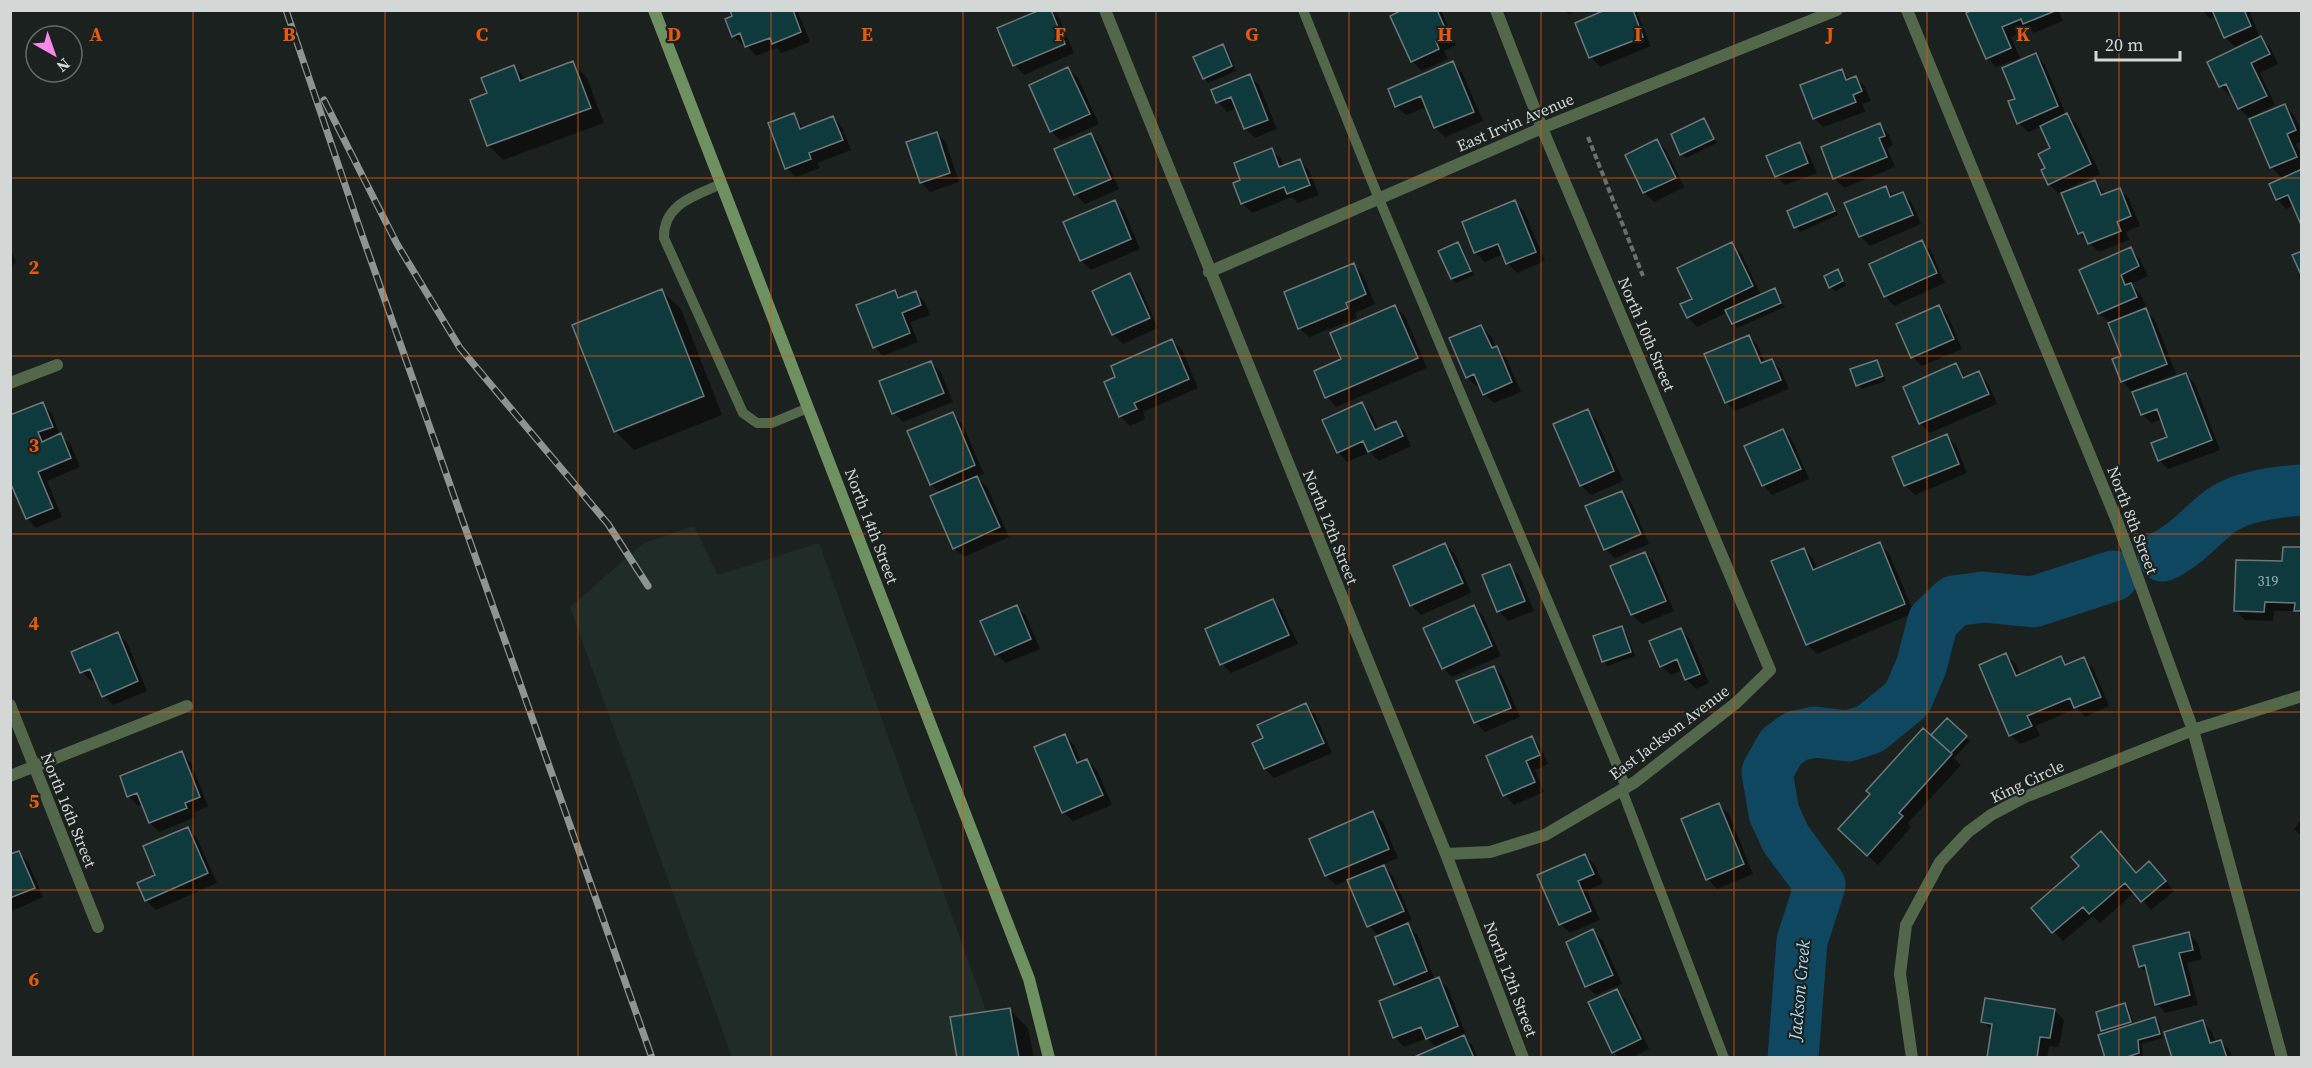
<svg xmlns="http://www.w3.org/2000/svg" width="2312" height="1068" font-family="'Source Serif 4',serif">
<rect width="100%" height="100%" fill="#1b211f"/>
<!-- built -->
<path fill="#202c28" d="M694,526L718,575L819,543L986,1011L950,1017L957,1057H732L570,607L644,543Z"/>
<!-- shadow -->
<path fill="#0007" d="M733,10H797L810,42L782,53L777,48L756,56L746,44L743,45L733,36Z
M1044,10H1052L1059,18L1074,53L1024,75L1015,65Z
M1406,10H1441L1456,45L1444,51L1448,59L1422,71L1412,61L1392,17Z
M1565,10H1578L1569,15Z
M1609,10H1636L1651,46L1600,67L1591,57Z
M1976,10H2059L2063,21L2034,33L2030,29L2011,37L2020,58L1996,67L1987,58Z
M2202,10H2249L2260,38L2270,47L2278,64L2260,73L2275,105L2249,118L2239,108L2233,94L2230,96L2221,86L2209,62L2248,44L2247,41L2235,47L2225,37L2216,16L2210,19Z
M1222,46L1227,50L1236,71L1208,83L1204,78Z
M2036,55L2045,65L2066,115L2077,124L2100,174L2069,188L2070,191L2095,181L2106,195L2120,190L2129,199L2140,226L2126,232L2129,240L2099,252L2079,233L2062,192L2059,194L2049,184L2047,169L2052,149L2042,127L2028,132L2019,123L2016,100Z
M573,63L587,78L604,123L503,160L489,146L472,101L489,94L514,67L527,80Z
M1453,63L1462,72L1483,121L1445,137L1435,128L1427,107L1406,115L1396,106Z
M1068,69L1078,78L1099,124L1061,141L1052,132L1031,86Z
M1841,70L1851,80L1856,78L1865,87L1871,101L1862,104L1865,112L1823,127L1814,118Z
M1249,76L1259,85L1277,129L1255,138L1246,129L1237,108L1227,112L1218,102Z
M2285,106L2294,115L2302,132V141L2296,144L2302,157V223L2294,205L2286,209L2277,199L2283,179L2271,167Z
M793,115L804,128L832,117L842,127L851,150L817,163L820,168L796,177L787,168Z
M1703,120L1717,143L1686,158L1682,154Z
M1880,125L1889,135L1893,145L1887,148L1895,167L1844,188L1835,178Z
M937,133L946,143L959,182L930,192L921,182Z
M1091,135L1100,144L1119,189L1085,204L1075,194Z
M1657,141L1666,150L1684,187L1654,202L1644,192L1627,155Z
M1800,144L1809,154L1817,173L1785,185L1776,176Z
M1272,150L1281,159L1284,167L1299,160L1309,170L1319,195L1298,203L1292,197L1252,213L1242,203V181Z
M1885,187L1895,197L1902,194L1912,203L1921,224L1870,246L1860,236Z
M1827,195L1831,199L1838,215L1800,232L1796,227L1789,212Z
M1114,202L1124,211L1140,249L1091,270L1081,260Z
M1514,202L1524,211L1545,261L1517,273L1507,263L1504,254L1485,262L1476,253L1464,223Z
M1922,242L1931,251L1945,283L1894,306L1885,296Z
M1458,244L1462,248L1474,275L1456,283L1452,279Z
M1732,244L1741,253L1761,295L1774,290L1785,307L1737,328L1728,312L1697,327L1688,317L1694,299Z
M10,248L16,263L10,266Z
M2130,249L2140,259L2148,276L2130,284L2140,294L2146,306L2125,315L2126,318L2145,310L2155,320L2176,374L2131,391L2122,381L2123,357L2109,322L2099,313Z
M1354,265L1363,275L1375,304L1355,313L1357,318L1309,337L1299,328Z
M1838,271L1846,286L1835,291L1831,287Z
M1130,275L1139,285L1158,328L1123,344L1113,334Z
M662,291L681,309L722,415L634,450L616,432L574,325Z
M894,291L901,298L915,292L925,302L930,315L910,322L918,342L883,356L874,347Z
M1395,306L1405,316L1427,368L1336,407L1327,397L1343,360Z
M1939,307L1948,316L1962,349L1922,366L1912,357Z
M1481,327L1491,336L1496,348L1506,357L1521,392L1494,403L1484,394L1480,385L1476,386L1467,377Z
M1749,336L1758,346L1765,363L1772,361L1781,370L1789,389L1735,411L1726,402Z
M1172,341L1182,350L1198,388L1143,412L1145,419L1130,426L1120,416L1117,378Z
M1876,361L1881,366L1886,381L1862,389L1858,385Z
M931,363L941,372L953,402L903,422L894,413Z
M1956,365L1967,378L1979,373L1988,383L1997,404L1930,433L1920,423L1905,387Z
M2186,374L2195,384L2220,450L2168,469L2159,460L2169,438L2163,419L2151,423L2142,414Z
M42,404L52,414L60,435L71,445L80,467L47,481L62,517L36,528L27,518L16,490L10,493V417Z
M1362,404L1371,413L1379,430L1396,423L1405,432L1411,446L1379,461L1370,452L1347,462L1338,452Z
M1588,411L1597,421L1623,481L1591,495L1581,486L1555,425Z
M952,414L962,423L984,474L977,477L987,487L1009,537L964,557L954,548L940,493L931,484Z
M1783,430L1792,440L1809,479L1772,495L1763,485Z
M1947,436L1956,445L1967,473L1915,495L1905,485Z
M1622,492L1631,502L1649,544L1615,558L1605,549Z
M1879,544L1889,553L1914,613L1817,654L1807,644L1804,549L1813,559L1818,570Z
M1445,545L1455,554L1471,593L1421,615L1411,605Z
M2302,548V616L2297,611H2274L2273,621L2245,620L2236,611L2284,562Z
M1645,553L1654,563L1674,611L1642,624L1632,615L1612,567Z
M1510,566L1519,575L1534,611L1508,621L1499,611L1484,576Z
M1273,600L1282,610L1298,644L1231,673L1222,664Z
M1017,607L1026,616L1040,649L1006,663L996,654Z
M1474,607L1483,616L1501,656L1452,677L1443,668Z
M1621,628L1626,632L1635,656L1608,666L1604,661Z
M1681,630L1690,639L1709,683L1696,689L1686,679L1683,670L1671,675L1661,666Z
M117,633L127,643L147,691L113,705L104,696L97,679L91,681L82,672Z
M2006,655L2016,664L2020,675L2061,658L2068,665L2083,659L2093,668L2109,706L2085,717L2077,708L2036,726L2040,736L2020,744L2010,735Z
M1494,667L1503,677L1520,717L1485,732L1475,722Z
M1306,705L1315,714L1332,753L1274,778L1265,769L1254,743L1265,739Z
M1947,720L1970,741L1954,758L1961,765L1908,823L1911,827L1878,865L1849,839Z
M1065,736L1074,745L1082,763L1087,761L1097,770L1112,805L1073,821L1063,812Z
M1532,738L1541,748L1548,764L1535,770L1544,792L1514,805L1505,795L1488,757Z
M182,753L191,763L208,806L194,813L196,817L159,832L150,823L143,804L138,806L129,796Z
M1719,805L1729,814L1753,874L1717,889L1708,879Z
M1373,813L1383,822L1398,858L1382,865L1393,876L1412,920L1405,923L1417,935L1435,980L1438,979L1448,988L1466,1035L1464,1037L1473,1046L1478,1058H1416L1437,1048L1427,1038L1404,1047L1395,1037L1404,993L1396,984L1380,937L1369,926L1349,880L1336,885L1326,876L1311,840Z
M2302,818V836L2294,829Z
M188,829L197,838L217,883L156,910L146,900L157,876Z
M2101,833L2137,874L2159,873L2174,891L2151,910L2135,892L2100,923L2093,916L2063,941L2033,908L2082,866Z
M18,853L28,862L43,897L10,912V856Z
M1585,856L1595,865L1603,883L1587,891L1600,920L1570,933L1560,924Z
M1593,931L1603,941L1622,984L1596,995L1586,986Z
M2188,933L2198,943L2202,959L2187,963L2198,1005L2166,1013L2157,1004L2149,975L2140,966Z
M1616,991L1626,1000L1649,1049L1631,1058H1619L1613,1052Z
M2125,1005L2129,1009L2134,1025L2154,1019L2159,1023L2163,1038L2142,1044L2143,1057L2107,1058L2106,1034L2102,1031Z
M1009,1009L1028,1028L1034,1058H958Z
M2054,1010L2064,1020L2059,1047L2049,1046L2047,1058H1988L1992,1031L1983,1021Z
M2203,1022L2212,1032L2216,1043L2221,1042L2230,1051L2232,1058H2174Z"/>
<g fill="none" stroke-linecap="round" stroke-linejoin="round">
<!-- river -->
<path stroke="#0f4660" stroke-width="51" d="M2163,556C2185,546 2199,528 2218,513C2239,496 2275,492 2302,490
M1793,1058L1802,941L1820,885L1786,839L1774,813L1767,772L1781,747L1796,736L1815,732L1848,736L1870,729L1907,699L1921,667L1933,621L1954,601L1983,597L2033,602L2113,576"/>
</g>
<!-- building -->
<path fill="#0e3a3d" stroke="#6f7778" stroke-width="1.5" d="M730,10H793L801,32L772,44L770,38L745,47L740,33L732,37L725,19L732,16Z
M1040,10H1051L1065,44L1013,66L997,28Z
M1402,10H1437L1448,35L1436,41L1439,49L1411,62L1390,16Z
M1605,10H1633L1643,37L1589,58L1575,23Z
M1972,10H2054L2055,11L2023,24L2021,19L2002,27L2011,48L1986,59L1966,13Z
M2212,10H2244L2251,26L2224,38Z
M2261,36L2270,54L2251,63L2267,96L2238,109L2226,84L2219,87L2207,62Z
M1223,44L1232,66L1203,79L1193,57Z
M2036,53L2058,106L2017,124L2008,101L2015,99L2002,68Z
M573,61L591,108L487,146L470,100L487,93L481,78L514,65L520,81Z
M1453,61L1474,112L1434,128L1421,96L1395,107L1388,89Z
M1068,67L1090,114L1050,132L1029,85Z
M1842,69L1846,80L1856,76L1862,91L1853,95L1856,102L1813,119L1800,85Z
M1250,74L1268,120L1244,129L1231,97L1216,103L1211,90Z
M2285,104L2296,130L2287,134L2297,157L2270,168L2249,119Z
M794,113L800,129L833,116L843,140L809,153L811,159L785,169L768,123Z
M2067,113L2091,164L2048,185L2041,170L2045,168L2038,154L2050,148L2040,126Z
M1704,118L1714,139L1680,155L1671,134Z
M1880,123L1885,136L1879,138L1887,157L1833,179L1821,147Z
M937,132L950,173L920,183L906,142Z
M1091,133L1111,179L1074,195L1054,149Z
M1657,139L1676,178L1643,193L1625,155Z
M1800,142L1808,163L1775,177L1766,156Z
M1272,148L1279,167L1300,159L1310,185L1287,194L1284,187L1241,204L1233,183L1240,180L1234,163Z
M2302,169V227L2288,195L2276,200L2269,184Z
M2095,180L2101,195L2120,188L2131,216L2117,222L2121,231L2088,244L2083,232L2078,234L2061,193Z
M1886,186L1890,197L1903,192L1913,215L1859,237L1844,203Z
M1827,193L1835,211L1794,228L1787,211Z
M1115,200L1131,239L1080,261L1063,222Z
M1515,200L1536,252L1506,264L1498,244L1474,253L1462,222Z
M1922,240L1937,273L1884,297L1869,264Z
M1458,242L1471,271L1451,279L1438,251Z
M1732,242L1753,286L1687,318L1680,304L1692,299L1677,268Z
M2131,247L2139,266L2121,275L2125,285L2131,283L2137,297L2098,314L2079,270Z
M2302,251V277L2292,255Z
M1354,263L1366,294L1346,303L1348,308L1298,329L1284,292Z
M1838,269L1843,281L1829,288L1824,276Z
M1130,273L1150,318L1112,335L1092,291Z
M1775,288L1781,303L1732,324L1725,310Z
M662,289L704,396L614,432L572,325Z
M895,290L898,298L916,291L921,305L902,313L910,333L873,348L856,305Z
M1395,305L1418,358L1325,398L1314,371L1341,359L1330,333Z
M1939,305L1954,339L1911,358L1896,324Z
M2146,308L2167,364L2121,382L2112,359L2121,356L2108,323Z
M1481,325L1492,348L1497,346L1512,382L1483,395L1474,374L1466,378L1449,338Z
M1749,335L1761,363L1772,359L1781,380L1725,403L1704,354Z
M1172,339L1189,379L1134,403L1137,409L1119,417L1104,382L1115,377L1111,366Z
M1877,360L1883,376L1856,386L1850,369Z
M931,361L944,393L892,414L879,381Z
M1956,363L1963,378L1979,371L1989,394L1919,424L1903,387Z
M2186,373L2212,440L2158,461L2151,443L2167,437L2157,409L2141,415L2132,392Z
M43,402L53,427L38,432L42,442L61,433L71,458L38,472L53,508L26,519L10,482V415Z
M1362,402L1375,430L1396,421L1403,436L1368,452L1363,441L1337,453L1322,420Z
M1588,409L1614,471L1580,486L1553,424Z
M953,412L975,465L930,485L907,431Z
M1783,429L1801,469L1762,486L1744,446Z
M1947,434L1959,464L1904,486L1892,457Z
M977,476L1000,527L953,549L930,496Z
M1622,491L1641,534L1604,550L1585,506Z
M1880,542L1905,604L1806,645L1771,561L1804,548L1813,570Z
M1445,543L1463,583L1410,606L1393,566Z
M2283,547H2302V611H2294L2295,603L2265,602L2264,612L2234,611L2236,560L2282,561Z
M1645,552L1666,601L1631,615L1610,566Z
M1510,564L1525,601L1497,612L1482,575Z
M1273,599L1289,635L1220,665L1205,629Z
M1017,605L1031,639L995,655L980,621Z
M1474,605L1492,646L1442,669L1423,628Z
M1622,626L1631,652L1602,662L1593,636Z
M1681,628L1700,674L1685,680L1677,659L1660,667L1649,641Z
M118,632L138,681L102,697L90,669L80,673L71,652Z
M2006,653L2016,676L2061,656L2065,665L2084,657L2101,697L2074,708L2070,698L2027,716L2032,726L2009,736L1979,665Z
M1494,666L1511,708L1474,723L1456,681Z
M1306,703L1324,743L1264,769L1252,743L1263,738L1257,725Z
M1947,718L1967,736L1951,753L1931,735Z
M1923,728L1952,754L1899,813L1903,816L1867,856L1838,829L1870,794L1866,791Z
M1065,734L1077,763L1087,759L1103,795L1062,813L1034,747Z
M1532,736L1540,755L1526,761L1535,782L1503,796L1486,756Z
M182,751L200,797L185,803L187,808L149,823L137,793L127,797L120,776Z
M1719,803L1744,864L1706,880L1681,819Z
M1373,811L1389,849L1325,876L1309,839Z
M188,827L208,873L145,901L137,883L155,875L143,846Z
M2101,831L2136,873L2149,861L2166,881L2141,902L2125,883L2089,914L2083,907L2052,933L2031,908L2079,866L2071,857Z
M19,851L35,888L10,898V854Z
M1585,854L1594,874L1578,881L1591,911L1559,925L1537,875Z
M1384,865L1404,911L1367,927L1347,880Z
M1408,923L1427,971L1394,985L1375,937Z
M1593,929L1613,975L1585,987L1566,942Z
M2189,932L2193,950L2179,953L2190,995L2155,1005L2145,965L2139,967L2133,946Z
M1439,977L1458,1026L1426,1039L1421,1027L1393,1038L1379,1001Z
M1617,989L1641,1039L1612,1053L1588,1002Z
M1985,998L2055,1009L2050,1038L2040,1037L2037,1058H1987L1992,1024L1981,1022Z
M2125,1003L2131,1022L2101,1031L2096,1012Z
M1010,1008L1019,1058H957L950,1017Z
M2155,1017L2160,1034L2138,1040L2139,1053L2124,1058H2105L2098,1035Z
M2203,1020L2210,1043L2221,1040L2227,1058H2172L2164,1032Z
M1464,1035L1474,1058H1412Z"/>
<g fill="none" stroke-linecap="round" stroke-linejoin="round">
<!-- path -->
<path stroke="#6a6f6d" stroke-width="4" stroke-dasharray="6 3" stroke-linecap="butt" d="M1588,137L1643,276"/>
<!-- lane -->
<path stroke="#53684a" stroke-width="10" d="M1303,10L1379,199L1626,787
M721,184C695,196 663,204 664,238L743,413L757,423H772L808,408
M1622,790L1724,1058"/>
<!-- street -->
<path stroke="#53684a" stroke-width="12" d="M1105,10L1446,854L1523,1058
M1907,10L2117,521L2193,730L2282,1058
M1209,272L1542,128L1837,10
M10,383L57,365
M10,705L98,927
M10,776L187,706
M1446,854L1490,852L1545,835L1635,782L1736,703L1770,670L1542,128L1496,10
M1912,1058L1900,974L1906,925L1940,862L1968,832L1991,815L2025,797L2193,730L2302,696"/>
<!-- secondary -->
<path stroke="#6f9161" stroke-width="12" d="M654,10L1029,979L1049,1058"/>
<!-- rail casing -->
<g stroke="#8e9492" stroke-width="7">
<path id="rail" d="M286,10L362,235L652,1058
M324,100L397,244L460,348L608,524L648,586"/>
</g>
<!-- rail -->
<use href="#rail" stroke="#1b211f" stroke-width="4.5" stroke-dasharray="14" stroke-linecap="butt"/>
</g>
<!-- grid -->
<path fill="none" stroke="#e8590c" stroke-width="1.5" stroke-opacity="0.55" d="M193,10V1058M385,10V1058M578,10V1058M771,10V1058M963,10V1058M1156,10V1058M1349,10V1058M1541,10V1058M1734,10V1058M1927,10V1058M2119,10V1058M10,178H2302M10,356H2302M10,534H2302M10,712H2302M10,890H2302"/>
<g text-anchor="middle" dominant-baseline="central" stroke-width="4.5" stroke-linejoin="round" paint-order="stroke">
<!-- number labels -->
<g font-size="14" fill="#a2b0b0">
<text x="2268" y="581">319</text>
</g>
<!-- street labels -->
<g font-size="16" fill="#d3d8d6" stroke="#1b211f">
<text transform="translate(1515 122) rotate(-23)">East Irvin Avenue</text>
<text transform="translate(1647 334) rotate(67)">North 10th Street</text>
<text transform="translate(2133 520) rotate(69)">North 8th Street</text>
<text transform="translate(872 526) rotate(69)">North 14th Street</text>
<text transform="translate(1331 527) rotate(68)">North 12th Street</text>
<text transform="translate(1669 732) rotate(-37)">East Jackson Avenue</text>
<text transform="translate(2027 781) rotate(-25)">King Circle</text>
<text transform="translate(69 810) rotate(68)">North 16th Street</text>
<text transform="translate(1511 979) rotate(69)">North 12th Street</text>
</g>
<!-- water labels -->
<g font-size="18" font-style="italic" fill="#abd7f1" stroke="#1b211f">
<text transform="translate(1799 990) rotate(-85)">Jackson Creek</text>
</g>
</g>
<g font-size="20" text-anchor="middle" font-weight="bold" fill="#e8590c" stroke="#1b211f" stroke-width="4.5" stroke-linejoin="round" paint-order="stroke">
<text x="96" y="41">A</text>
<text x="289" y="41">B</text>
<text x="482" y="41">C</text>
<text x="674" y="41">D</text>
<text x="867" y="41">E</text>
<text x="1060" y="41">F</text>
<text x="1252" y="41">G</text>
<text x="1445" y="41">H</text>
<text x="1638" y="41">I</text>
<text x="1830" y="41">J</text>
<text x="2023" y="41">K</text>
<text x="34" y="274">2</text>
<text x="34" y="452">3</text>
<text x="34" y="630">4</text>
<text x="34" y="808">5</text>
<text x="34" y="986">6</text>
</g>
<!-- border -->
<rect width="2312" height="1068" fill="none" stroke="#d3d8d6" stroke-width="24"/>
<!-- north arrow -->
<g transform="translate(54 54) rotate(140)"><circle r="28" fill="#1b211f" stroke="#656a68" stroke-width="1.5"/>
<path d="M0-4.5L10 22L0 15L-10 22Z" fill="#f888ea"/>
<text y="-9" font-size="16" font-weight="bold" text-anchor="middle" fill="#d3d8d6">N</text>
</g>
<!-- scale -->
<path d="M2096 51v9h84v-9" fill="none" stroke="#d3d8d6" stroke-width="3"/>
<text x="2105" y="51" font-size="18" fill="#d3d8d6" stroke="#1b211f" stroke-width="4.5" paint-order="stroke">20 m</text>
</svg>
